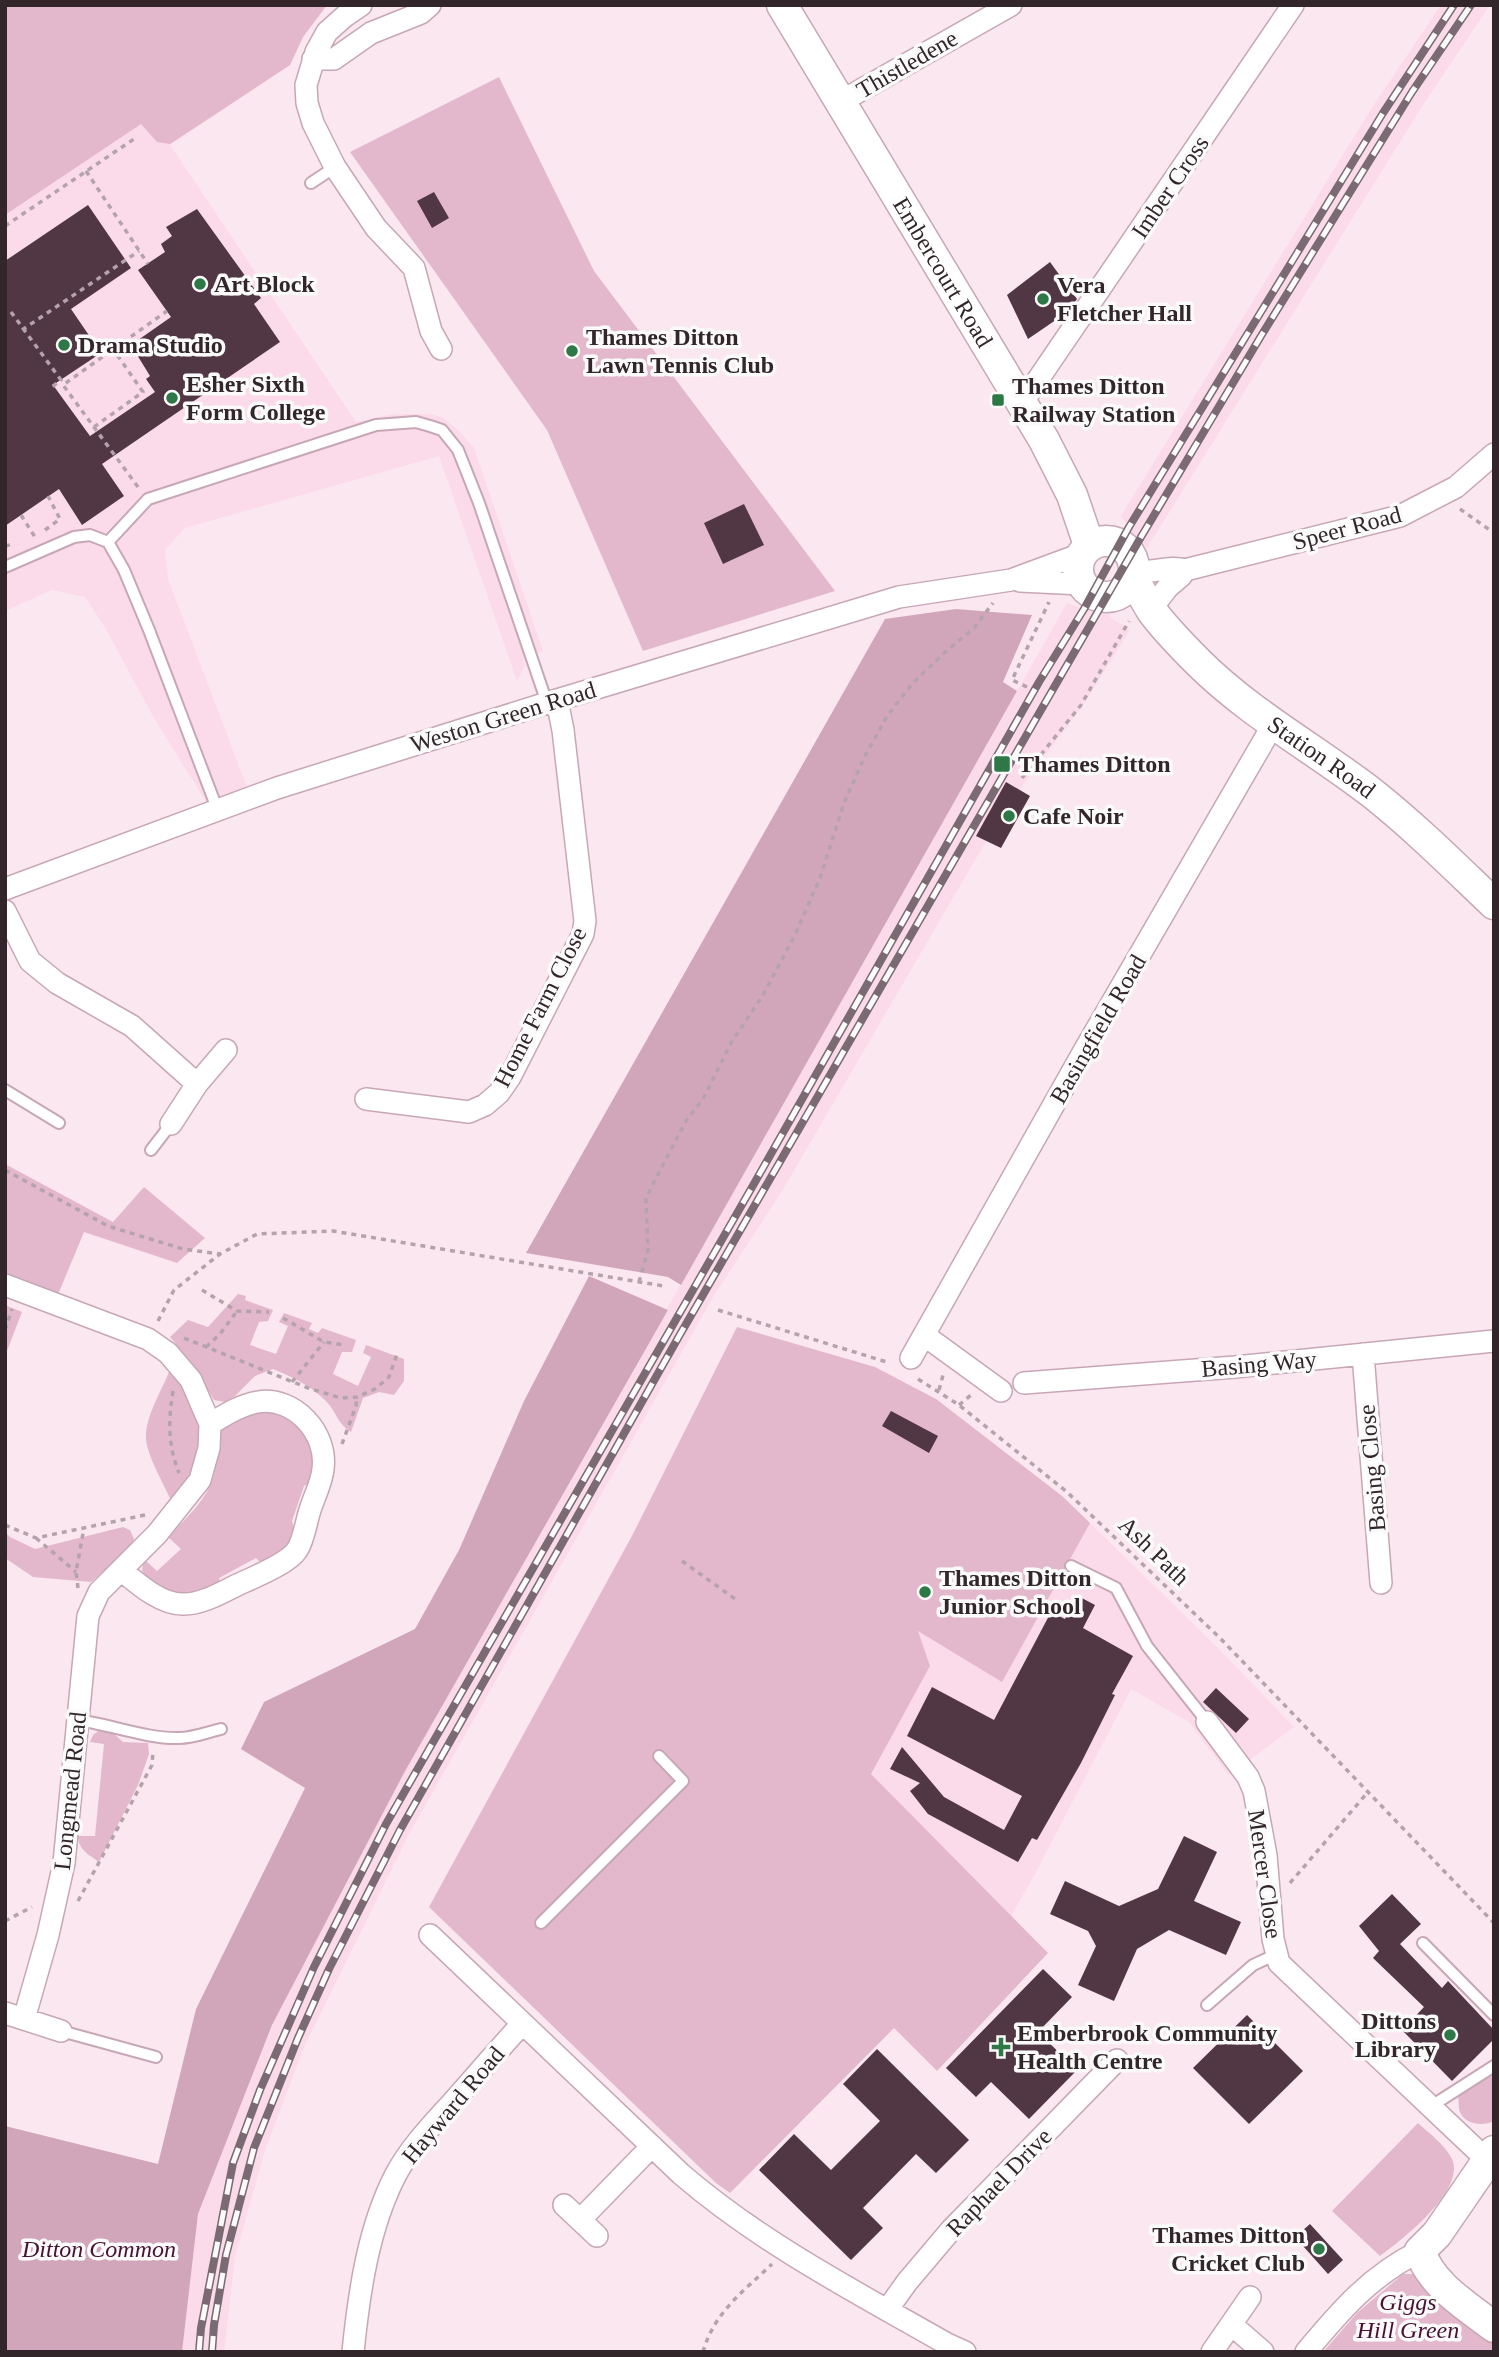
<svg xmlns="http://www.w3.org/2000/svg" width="1499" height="2357" font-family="Georgia,serif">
<rect width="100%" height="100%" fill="#fbe7f0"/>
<!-- built -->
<path fill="#fbdae9" d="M5,5H327L303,37L290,65L170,145L356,422L393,414H430L442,417L460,432L474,448L543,651L523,657L525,665L517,681L439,456L185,528L165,550L168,579L251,798L213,813L154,718L106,629L85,597L52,590L5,611Z
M1441,5H1490L1423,105L1145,551L1121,516L1373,106Z
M1067,603L1098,614H1109L1111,618L1130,630L1083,705L1018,792L982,848L782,1191L713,1297L409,1834L305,2045L265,2150L235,2257L224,2352H182L198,2214L272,2025L404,1773Z
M737,1327L874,1367L936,1399L1062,1496L1219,1649L1294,1727L1229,1775L1189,1722L1131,1689L1035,1874L1011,1916L633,1534Z"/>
<!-- green -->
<path fill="#e3b8cc" d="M5,5H327L303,37L290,65L170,144L157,142L141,124L5,215Z
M499,77L594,271L835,591L643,651L547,430L350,152Z
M5,1164L113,1222L144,1187L205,1238L177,1263L84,1232L57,1297L5,1273Z
M238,1294L246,1296L245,1300L273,1310L268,1321L259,1322L250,1345L276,1354L288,1326L279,1322L284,1313L312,1323L309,1329L318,1333L322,1328L356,1340L352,1352H342L333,1374L358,1386L371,1357L363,1353L366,1345L404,1359V1381L394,1395L379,1392L363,1398L351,1432C338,1425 336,1411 326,1401C310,1385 294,1378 273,1369L255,1376L234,1397L224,1402L214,1400L192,1364L170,1337L188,1320L208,1327Z
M5,1305L22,1312L5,1356Z
M737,1327L875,1367L936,1399L1062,1496L1090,1523L1002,1682L918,1631L930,1666L871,1774L1048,1953L937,2071L894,2028L730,2193L716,2183L429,1907L633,1534Z
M169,1372L180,1383L193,1402L202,1447L187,1489L171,1500C164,1485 147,1455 146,1439C145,1417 161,1392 169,1372Z
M269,1408L288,1414L312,1438L314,1480L304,1486L292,1521L296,1533L285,1551L264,1566L256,1558L219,1578L221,1584C192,1598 176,1596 148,1581L142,1570L144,1559L157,1571L181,1549L168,1537C188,1516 211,1497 216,1466C218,1451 217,1437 223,1423Z
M123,1527L130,1530L134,1539L132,1546L91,1582L33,1577L5,1558V1532L10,1537L35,1549Z
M101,1729L111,1731L123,1742L148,1743L149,1754L138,1785L99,1862C89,1855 78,1849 78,1836H95L104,1744L90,1742L93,1735Z
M1494,2074V2121C1484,2126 1467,2125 1461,2114C1458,2110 1459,2101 1458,2096Z
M1418,2123C1429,2133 1446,2146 1452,2159C1466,2190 1402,2240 1380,2256L1332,2211Z
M1403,2274H1413L1494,2344V2352H1323L1357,2313Z"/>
<!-- forest -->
<path fill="#d2a6ba" d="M956,609L1032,615L1003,682L1017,691L681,1285L668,1277L526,1253L885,619Z
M589,1276L668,1310L404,1773L272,2025L198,2214L182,2352H5V2126L158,2164L196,2009L305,1788L241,1749L264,1702L415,1629L459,1550L524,1401Z"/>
<!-- building -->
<path fill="#513744" d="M434,192L449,218L432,228L417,201Z
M88,205L131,268L71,309L101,353L53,385L90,436L155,392L146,379L150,376L131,345L171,317L138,270L165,252L161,244L172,236L166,227L197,209L261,298L254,304L280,342L102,464L124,496L82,525L59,489L5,526V261Z
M1050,262L1077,299L1069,311L1028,339L1007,295Z
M744,504L764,545L723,564L704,523Z
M1006,782L1030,796L1001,848L976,836Z
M891,1411L938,1436L929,1453L882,1426Z
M1078,1596L1095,1605L1083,1628L1133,1656L1112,1694L1115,1695L1081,1763L1037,1840L1032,1838L1018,1862L928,1814L910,1791L920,1783L890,1769L902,1747L944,1797L1004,1830L1022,1796L907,1736L932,1687L994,1720L1051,1612L1065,1619Z
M1216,1688L1249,1719L1236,1733L1203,1702Z
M1184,1836L1217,1852L1194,1901L1241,1922L1226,1955L1169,1930L1137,1949L1114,2001L1078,1985L1096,1946L1088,1931L1050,1914L1065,1881L1119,1906L1158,1889Z
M1392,1894L1421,1924L1400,1944L1442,1988L1448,1981L1494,2030V2039L1452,2081L1402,2030L1424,2007L1373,1958L1379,1951L1359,1926Z
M1043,1969L1072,1997L1038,2032L1077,2070L1029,2119L991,2082L976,2097L946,2068Z
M1247,2015L1303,2071L1249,2124L1193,2068Z
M877,2049L969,2140L936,2173L916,2154L863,2208L883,2228L851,2260L759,2170L794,2134L831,2170L880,2121L843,2084Z
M1310,2224L1343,2260L1328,2274L1295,2237Z"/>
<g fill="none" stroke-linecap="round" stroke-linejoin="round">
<!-- service casing -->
<g stroke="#c7a7b6" stroke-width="14">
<path id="service" d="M311,183L335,167
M5,567L74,537L90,535L108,542
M218,811L149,630L124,570L108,542L148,499L376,425L416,422L430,426L442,430L458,450L479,503L547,703
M5,1090L59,1123
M151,1150L171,1124
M1071,1566L1116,1588L1147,1646L1207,1722
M77,1720C109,1724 147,1739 179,1738C193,1738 208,1732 221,1729
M541,1923L683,1781L659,1756
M1423,1943L1494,2015
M1207,2005L1253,1965L1277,1954
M61,2031L156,2057
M1430,2107L1494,2066"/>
</g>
<!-- minor casing -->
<g stroke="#c7a7b6" stroke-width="24">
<path id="minor" d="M361,5L345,16L327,32L316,52L306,85L307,103L313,123L335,167L376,228L414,268L431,331L441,349
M313,59H334L371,33L421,13L430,5
M840,102L1011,5
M1022,403L1293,5
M1134,571C1151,574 1169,565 1185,570L1400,516L1456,487L1494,454
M1020,581L1082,584
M1151,609L1168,587L1181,576L1185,570
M5,889L277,788L547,703L899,597L1011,580L1081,554
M5,911L30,961L57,983L132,1026L197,1084
M366,1099L469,1112L485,1105L499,1093L510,1077L583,934L585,921L563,730L557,701
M171,1124L197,1084L226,1050
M5,1285L148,1339L168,1353L191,1380L210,1424L209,1448L200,1480L157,1534L99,1592L88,1616L64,1863L48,1935L24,2019
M924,1335L1001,1391
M1363,1354L1381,1583
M911,1358L1084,1051L1274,723
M1024,1383L1235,1367L1494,1341
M121,1570C137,1583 160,1604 182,1604C200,1605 221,1593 237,1585C252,1578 288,1564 297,1550C304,1540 306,1522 310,1510C314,1497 322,1482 323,1469C328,1433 294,1396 258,1402C240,1405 225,1415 210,1424
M1207,1722L1248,1777L1254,1791L1266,1855L1273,1939L1279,1963L1487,2160
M430,1935L681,2174C761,2243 856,2292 947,2344L965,2352
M5,2013L61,2031
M564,2205L597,2236
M580,2220L652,2146
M887,2310L907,2282L951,2230L1117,2060
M1232,2325L1263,2352
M353,2352C359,2293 368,2229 395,2176C409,2149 431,2126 451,2104C475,2077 498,2050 522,2024
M1212,2352L1250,2297
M1306,2352C1340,2311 1371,2275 1420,2251"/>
</g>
<!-- secondary casing -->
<g stroke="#c7a7b6" stroke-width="33">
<g id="secondary">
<path id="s1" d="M782,5L1044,440L1072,495L1089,545"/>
<circle cx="1106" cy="569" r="28"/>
<path id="s2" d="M1133,579C1140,589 1145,600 1152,611C1165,629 1182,646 1198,662C1249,713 1315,749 1372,793C1415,827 1454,866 1494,904"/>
<path d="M1494,2151L1437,2234L1420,2251C1431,2285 1467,2306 1494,2327"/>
</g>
</g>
<!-- path -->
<path stroke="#b4a3ab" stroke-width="3.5" stroke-dasharray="5 5" stroke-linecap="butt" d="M86,171L148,264
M5,226L137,137
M11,312L61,380L52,387
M22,330L139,251
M94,427L143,392L113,349
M138,487L63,385L167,311
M1460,509L1494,533
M21,515L35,537
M45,530L60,519L48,496
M5,546L14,544
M1027,687L1012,680L1049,602
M1022,778L1081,705L1129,621
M5,1170L108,1226L183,1249L220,1254
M639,1282L648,1250L646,1199L655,1180L686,1121L703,1099L731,1043L763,995L794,937L820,878L844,803L866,754L887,716L913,683L942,655L974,628L993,603
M202,1290L237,1311L269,1312
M718,1310L890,1363
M283,1318L324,1342L345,1345
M158,1321L174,1290L220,1254L257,1234L333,1231L664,1286
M5,1330L12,1309
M184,1338L308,1388L341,1398L357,1397L375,1389L389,1377L397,1354
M206,1347L220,1334L237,1311
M918,1379L959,1405L1067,1492L1220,1638L1494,1923
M292,1382L324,1342
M939,1390L943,1375
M173,1391C168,1421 168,1445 179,1473
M959,1405L971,1395
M342,1444L356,1406L357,1397
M5,1525L36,1538L145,1515
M36,1538L76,1572
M682,1561L738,1601
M78,1588L76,1572L84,1528
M1290,1883L1368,1792
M78,1901L152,1765L153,1752
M5,1921L32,1907
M703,2352C714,2312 744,2291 772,2264"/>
<!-- service -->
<use href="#service" stroke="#fff" stroke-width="10"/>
<!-- minor -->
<use href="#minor" stroke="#fff" stroke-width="21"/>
<!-- secondary -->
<use href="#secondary" stroke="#fff" stroke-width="30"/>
<!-- rail casing -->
<g stroke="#796b71" stroke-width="8">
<path id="rail" d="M199,2352L201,2328L233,2163L260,2090L314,1967L386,1824L755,1182L1039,682L1084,609L1129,527L1383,113L1454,5
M212,2352L214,2325L226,2255L254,2148L298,2038L329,1969L400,1830L678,1338L1141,537L1261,336L1412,92L1471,5"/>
</g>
<!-- rail -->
<use href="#rail" stroke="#fafafa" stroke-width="5" stroke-dasharray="16" stroke-linecap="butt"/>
</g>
<!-- markers -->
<g fill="#2d7846" stroke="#fafafa" stroke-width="2.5">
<circle cx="200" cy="284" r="7"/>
<circle cx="1043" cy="299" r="7"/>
<circle cx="64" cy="345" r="7"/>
<circle cx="572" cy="351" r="7"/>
<circle cx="172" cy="398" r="7"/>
<rect x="991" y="393" width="14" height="14" rx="3.5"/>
<rect x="993" y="755" width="18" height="18" rx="3.5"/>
<circle cx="1009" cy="816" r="7"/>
<circle cx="925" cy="1592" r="7"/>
<circle cx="1450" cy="2035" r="7"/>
<path d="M997.5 2036.5h7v7h7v7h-7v7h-7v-7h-7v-7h7z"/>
<circle cx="1319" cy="2249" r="7"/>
</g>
<g text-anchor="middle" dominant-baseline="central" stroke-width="7" stroke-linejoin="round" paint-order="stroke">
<!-- street labels -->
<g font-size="24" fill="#32262b" stroke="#fafafa">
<text transform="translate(907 64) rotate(-30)">Thistledene</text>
<text transform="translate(1170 187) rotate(-56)">Imber Cross</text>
<text stroke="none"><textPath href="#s1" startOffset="312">Embercourt Road</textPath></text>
<text transform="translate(1347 528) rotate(-15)">Speer Road</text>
<text transform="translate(503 717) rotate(-17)">Weston Green Road</text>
<text stroke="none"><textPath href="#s2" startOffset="262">Station Road</textPath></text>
<text transform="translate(540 1007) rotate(-63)">Home Farm Close</text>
<text transform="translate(1098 1029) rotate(-60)">Basingfield Road</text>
<text transform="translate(1259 1364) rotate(-5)">Basing Way</text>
<text transform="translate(1372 1468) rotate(-95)">Basing Close</text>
<text transform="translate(1154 1551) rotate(44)">Ash Path</text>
<text transform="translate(70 1791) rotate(-84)">Longmead Road</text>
<text transform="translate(1265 1874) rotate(82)">Mercer Close</text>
<text transform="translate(453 2105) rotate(-50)">Hayward Road</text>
<text transform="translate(999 2182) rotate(-46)">Raphael Drive</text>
</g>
<!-- poi labels -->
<g font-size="24" font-weight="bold" fill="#32262b" stroke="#fafafa" text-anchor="start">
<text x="214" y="284">Art Block</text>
<text x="1057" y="285">Vera<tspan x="1057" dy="28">Fletcher Hall</tspan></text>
<text x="586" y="337">Thames Ditton<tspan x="586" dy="28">Lawn Tennis Club</tspan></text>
<text x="78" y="345">Drama Studio</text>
<text x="186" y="384">Esher Sixth<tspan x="186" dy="28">Form College</tspan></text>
<text x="1012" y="386">Thames Ditton<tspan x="1012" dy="28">Railway Station</tspan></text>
<text x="1018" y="764">Thames Ditton</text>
<text x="1023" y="816">Cafe Noir</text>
<text x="939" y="1578">Thames Ditton<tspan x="939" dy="28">Junior School</tspan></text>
<text x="1436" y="2021" text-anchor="end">Dittons<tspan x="1436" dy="28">Library</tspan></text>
<text x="1017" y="2033">Emberbrook Community<tspan x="1017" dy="28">Health Centre</tspan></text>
<text x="1305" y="2235" text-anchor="end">Thames Ditton<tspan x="1305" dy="28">Cricket Club</tspan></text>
</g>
<!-- park labels -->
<g font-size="24" font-style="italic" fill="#471231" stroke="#fafafa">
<text x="99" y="2249">Ditton Common</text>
<text x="1408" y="2302">Giggs<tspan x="1408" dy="28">Hill Green</tspan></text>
</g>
</g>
<!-- border -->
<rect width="1499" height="2357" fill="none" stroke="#32262b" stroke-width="14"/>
</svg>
